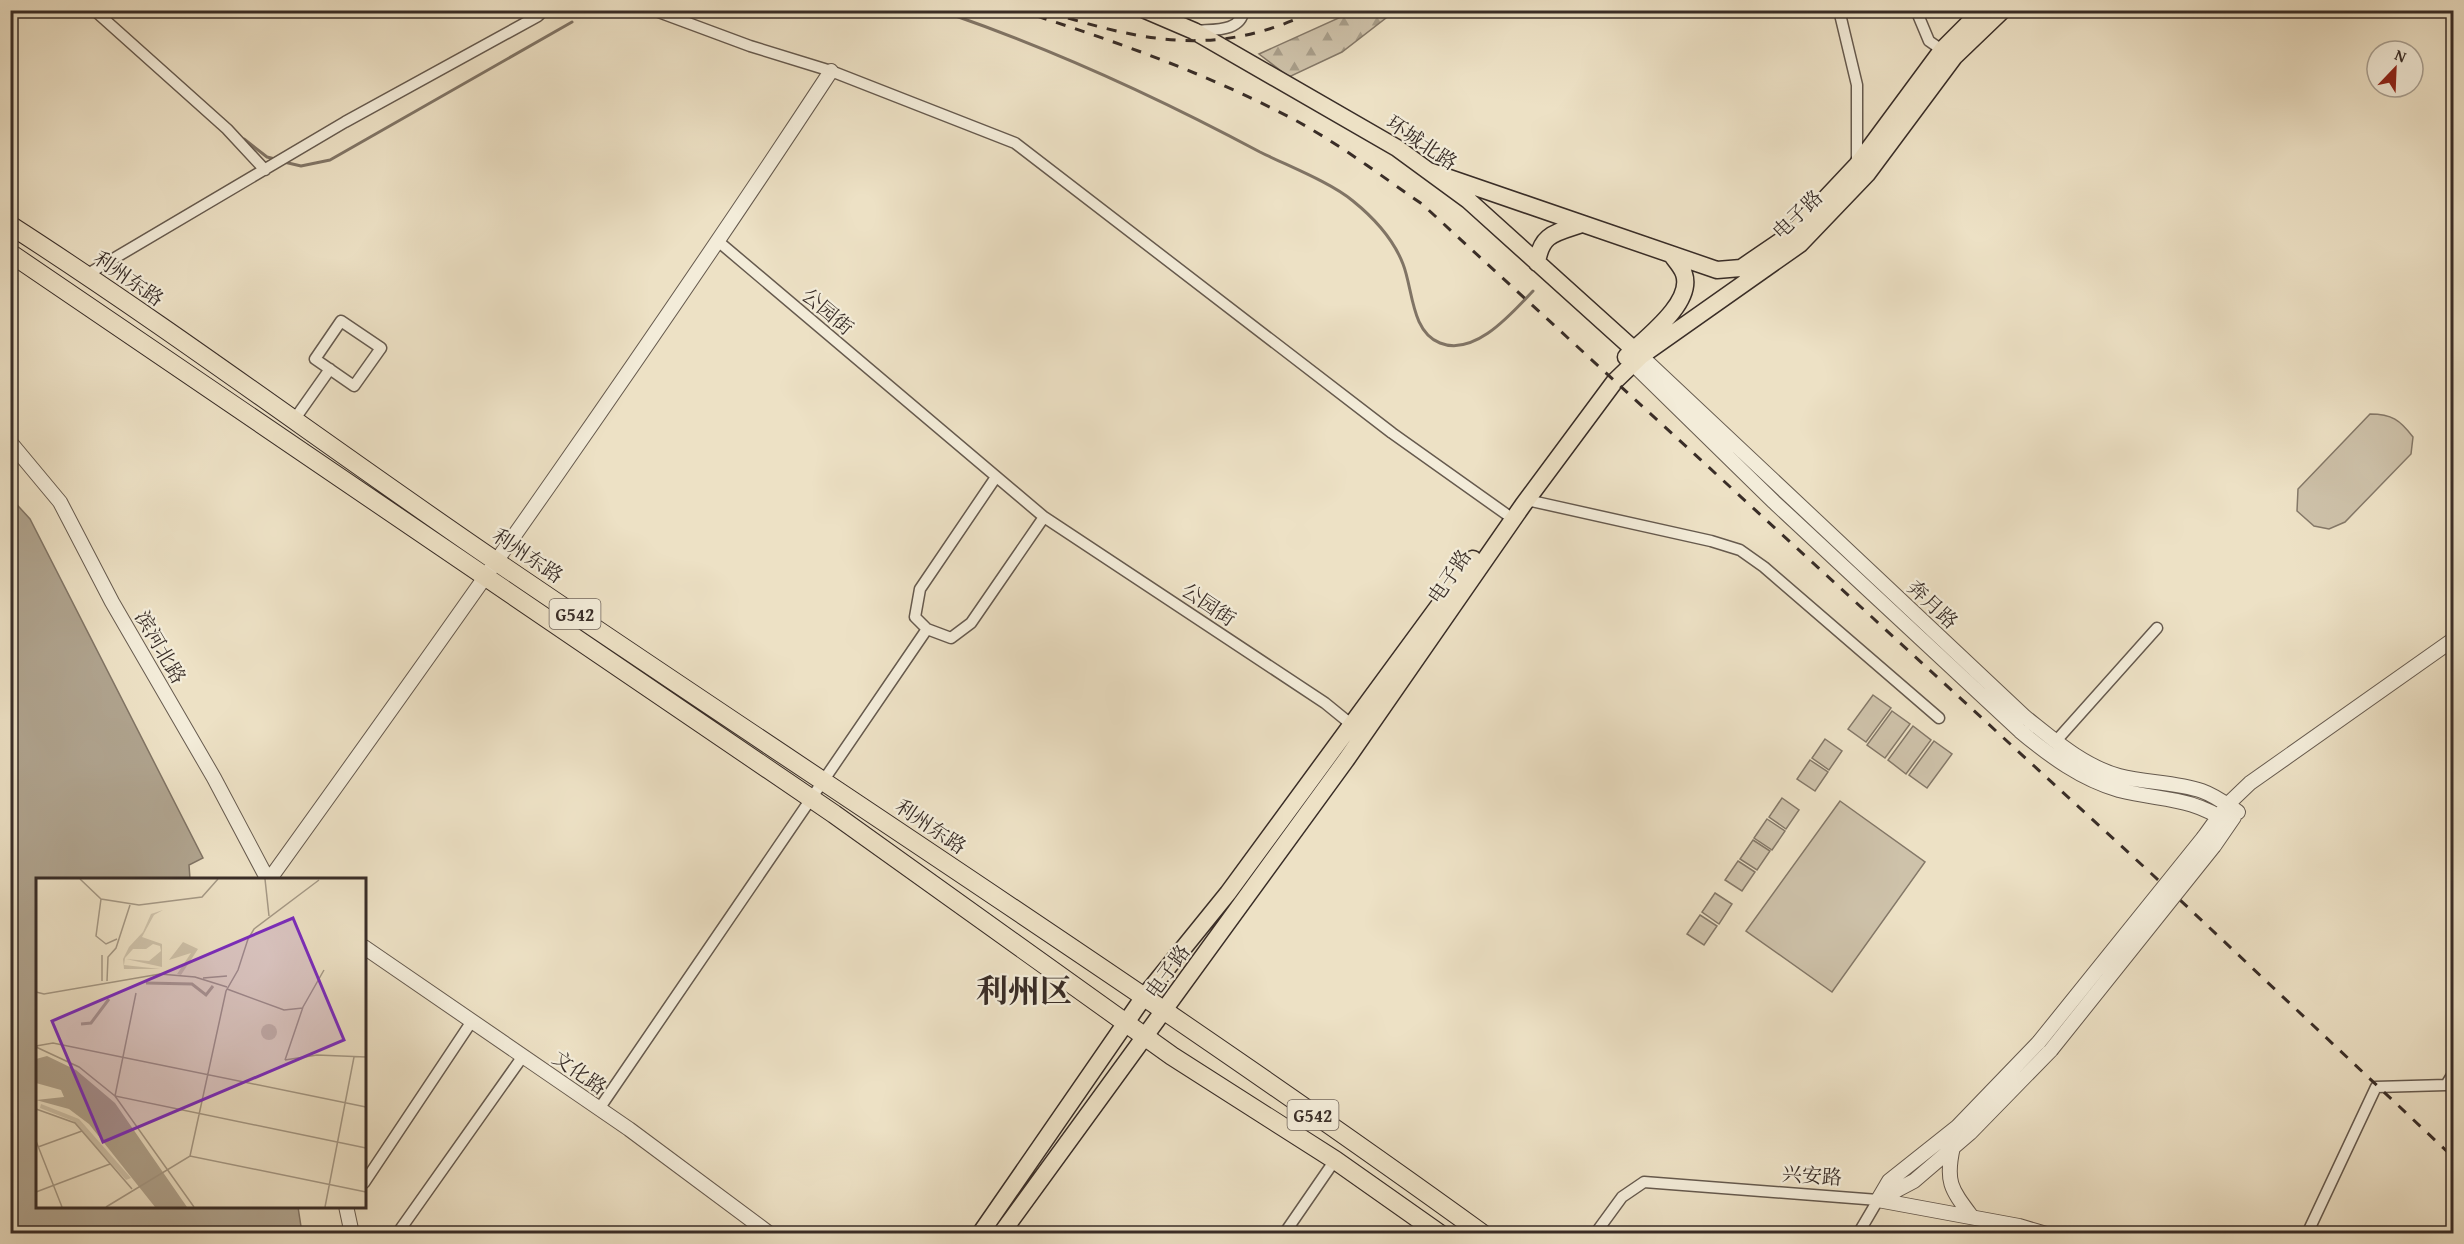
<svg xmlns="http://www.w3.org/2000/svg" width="2464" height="1244" font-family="'Gentium Book Plus','Noto Serif SC',serif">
<defs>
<pattern id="forest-firs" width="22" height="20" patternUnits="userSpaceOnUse" patternTransform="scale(1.5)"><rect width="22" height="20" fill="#cec2aa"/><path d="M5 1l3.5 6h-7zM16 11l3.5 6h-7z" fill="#a89e8a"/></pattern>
</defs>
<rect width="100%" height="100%" fill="#ede1c5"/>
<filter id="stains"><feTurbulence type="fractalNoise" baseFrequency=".00333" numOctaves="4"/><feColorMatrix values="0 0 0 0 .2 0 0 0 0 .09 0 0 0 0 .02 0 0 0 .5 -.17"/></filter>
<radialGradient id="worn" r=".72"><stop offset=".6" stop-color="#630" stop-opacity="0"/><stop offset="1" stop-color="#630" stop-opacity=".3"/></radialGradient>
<!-- forest -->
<path fill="url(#forest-firs)" stroke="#847868" stroke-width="1.5" d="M1354,11H1395L1342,52L1289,77L1259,54Z"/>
<!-- park -->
<path fill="#cec2aa" stroke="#847868" stroke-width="1.5" d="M2370,414C2392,414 2400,420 2413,437L2411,454L2345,522L2329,529L2314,526L2297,511L2298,489Z
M1873,695L1891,708L1866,742L1848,729Z
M1892,711L1910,724L1885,758L1867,745Z
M1913,726L1931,740L1906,774L1888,760Z
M1825,739L1842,751L1829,770L1812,758Z
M1934,741L1952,754L1927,788L1909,775Z
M1810,760L1828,772L1815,791L1797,779Z
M1782,798L1799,810L1786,829L1769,817Z
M1840,801L1925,862L1832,992L1746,931Z
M1767,819L1785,831L1772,850L1754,838Z
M1753,840L1770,851L1757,870L1740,859Z
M1738,861L1755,872L1742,891L1725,880Z
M1715,893L1732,904L1719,924L1702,912Z
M1700,915L1717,926L1704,945L1687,934Z"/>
<!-- water -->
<path fill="#b0a48f" stroke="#807465" stroke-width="1.5" d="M10,497L30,519L203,858L189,865L190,879L38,880V1206L298,1207L302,1233H11Z"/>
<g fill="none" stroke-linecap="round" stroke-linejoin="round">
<!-- stream -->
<path stroke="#807465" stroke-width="3" d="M953,15C1062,53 1159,98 1260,152C1288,166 1330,182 1353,201C1374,218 1393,238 1403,264C1413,289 1411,332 1440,343C1475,357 1512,313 1533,291
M244,139L267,157L275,159
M284,162L301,166L330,160L572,22"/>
<!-- minor casing -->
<g stroke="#665a4e" stroke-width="13">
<path id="minor" d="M94,10L227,129L265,170
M653,10L750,46L831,71L1015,143L1392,433L1506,514
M1839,10L1857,85V165
M1916,10L1929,41L1942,50
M1195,31C1213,29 1240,33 1244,10
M719,242L1044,517L971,623L951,638L927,629L915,617L920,589L996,477
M86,275L345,122L538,16L544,10
M341,321L381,348L354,386L315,359Z
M294,420L330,369
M1527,500L1711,541L1740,550L1764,567L1939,718
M1044,517L1325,703L1352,725
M2056,741L2157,628
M599,1109L927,629
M364,1183L472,1021
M397,1234L523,1056
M1284,1234L1335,1160
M1595,1234L1622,1197L1644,1182L1878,1200L1858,1234
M2307,1234L2376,1087L2446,1085L2454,1072"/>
</g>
<!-- tertiary casing -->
<g stroke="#665a4e" stroke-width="16">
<path id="tertiary" d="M1641,356L2025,717C2054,740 2083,766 2119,776C2146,783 2176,782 2202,791C2216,796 2226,804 2238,812
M1633,364L1774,502L2020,731C2050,756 2081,779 2119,790C2162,801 2190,796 2229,823
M10,442L60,502L112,602L214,778L268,880
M2204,837L2227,805L2250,783L2454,639
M2214,846L2234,817
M269,880C461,613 651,345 831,71
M364,947L629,1129L770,1234
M1953,1147C1945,1182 1951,1189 1972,1217
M1879,1198L1889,1181L1957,1127L2039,1042
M1878,1200L1914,1181L1970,1133L2051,1050
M1878,1200L2019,1226L2046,1234
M346,1206L352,1234"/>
</g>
<!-- primary casing -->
<g stroke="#392d27" stroke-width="19">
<path id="primary" d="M1145,10L1194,31L1397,148L1468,200L1641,356
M1429,171L1717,270L1741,268L1794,232L1857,165L1942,50L1982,10
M1537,263C1541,233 1556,233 1582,224
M1626,357C1644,339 1694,303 1684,274C1682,267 1675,260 1671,254
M980,1234L1143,998L1228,893L1473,559
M1001,1234L1346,760L1523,505L1615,381L1641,356L1800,244L1867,174L1954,57L2003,10"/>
</g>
<!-- trunk casing -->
<g stroke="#392d27" stroke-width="20">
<path id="trunk" d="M10,225C176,332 334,451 497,562C826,786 1161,1001 1483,1234
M10,253L834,814L1172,1056L1335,1160L1440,1234"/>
</g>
<!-- minor -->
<use href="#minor" stroke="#f3ecd9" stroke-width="10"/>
<!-- tertiary -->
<use href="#tertiary" stroke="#f3ecd9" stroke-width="14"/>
<!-- primary -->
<use href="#primary" stroke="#ede1c5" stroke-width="16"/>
<!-- trunk -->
<use href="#trunk" stroke="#ede1c5" stroke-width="18"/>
<!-- rail -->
<path stroke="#392d27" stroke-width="3" stroke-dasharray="10 10" stroke-linecap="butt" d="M1018,10C1112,40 1206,73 1293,119C1338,143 1380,175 1422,204L2179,899L2454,1158
M1068,18C1159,45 1227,54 1316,10"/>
<!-- tertiary-bridge casing -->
<g stroke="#665a4e" stroke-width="16" stroke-linecap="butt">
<path id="tertiary-bridge" d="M2039,1042L2204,837
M2051,1050L2214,846"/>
</g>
<!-- tertiary-bridge -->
<use href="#tertiary-bridge" stroke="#f3ecd9" stroke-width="14"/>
</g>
<g text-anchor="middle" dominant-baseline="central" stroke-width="4.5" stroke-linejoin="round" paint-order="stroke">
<!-- shield labels -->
<g fill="#f3ecd9" stroke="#71665c" stroke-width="1.5">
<rect x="549.5" y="599" width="51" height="30" rx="4.5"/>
<rect x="1287.5" y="1100" width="51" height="30" rx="4.5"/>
</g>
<g font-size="18" font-weight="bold" fill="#392d27">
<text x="575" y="614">G542</text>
<text x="1313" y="1115">G542</text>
</g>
<!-- street labels -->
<g font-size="20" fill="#392d27" stroke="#f3ecd9">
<text transform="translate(1422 142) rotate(34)">环城北路</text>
<text transform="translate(1797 214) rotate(-44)">电子路</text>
<text transform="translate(129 278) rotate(35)">利州东路</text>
<text transform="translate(828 311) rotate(40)">公园街</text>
<text transform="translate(528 555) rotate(34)">利州东路</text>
<text transform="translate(1449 576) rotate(-56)">电子路</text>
<text transform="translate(1209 604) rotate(34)">公园街</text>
<text transform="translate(1933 604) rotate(43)">奔月路</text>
<text transform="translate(161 647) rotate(60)">滨河北路</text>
<text transform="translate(931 826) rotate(34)">利州东路</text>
<text transform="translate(1167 971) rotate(-54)">电子路</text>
<text transform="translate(580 1072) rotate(35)">文化路</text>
<text transform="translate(1812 1175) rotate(4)">兴安路</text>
</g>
<!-- town labels -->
<g font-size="32" font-weight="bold" fill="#392d27" stroke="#f3ecd9">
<text x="1024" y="990">利州区</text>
</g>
</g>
<!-- overview -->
<g transform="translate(36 878)">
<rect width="330" height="330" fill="#ede1c5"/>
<path d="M127,32L118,37L106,59L126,66V89L90,81L113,83L125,73L124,68L117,66L110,71H97L89,80L88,87L124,91H88L87,81L93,69L107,54L115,36ZM147,64L162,71L145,97L141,96L155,75L133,82ZM5,226L43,241L95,300L90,302L37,243L4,230Z" fill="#cec2aa"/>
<path d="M225 154a8 8 0 1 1 16 0a8 8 0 1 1-16 0Z" fill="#cec2aa"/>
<path d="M11,178L40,192L79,225L151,329H119L53,246L33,231L0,222L28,219L25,212L0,205V181Z" fill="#b0a48f"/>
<path fill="none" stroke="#b0a48f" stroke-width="3" d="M110,105L156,106L170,117L177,108M45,146L55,145L73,121"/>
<path fill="none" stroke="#a59986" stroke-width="1.5" d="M44,1L65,21L103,27L166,19L182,1M229,1L233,38M65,21L60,58L70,66L81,61M66,77V103M167,100L191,98M71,103L72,79L80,70L94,27M191,111L248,132L267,130M0,114L8,116L124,96L159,99L191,109M100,115L79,218L330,270M0,168L17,165L330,229M0,169L43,189L79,218L158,329M249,182L267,129L288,92M249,182L281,177L330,179M0,231L39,245L96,311M0,263L26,329M2,269L46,253M154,278L190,113L202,92L212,61L218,51L283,2M0,314L74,286M70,329L154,278L330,314M289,329L318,179"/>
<path fill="#7b2cbf" fill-opacity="0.15" stroke="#7b2cbf" stroke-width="3" d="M257,40L308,162L67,264L16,143Z"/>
<rect width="330" height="330" fill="none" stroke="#392d27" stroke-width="3"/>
</g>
<!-- margin -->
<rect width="2464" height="1244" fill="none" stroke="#ede1c5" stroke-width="36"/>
<rect x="12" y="12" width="2440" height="1220" fill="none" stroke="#392d27" stroke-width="3"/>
<rect x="18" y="18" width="2428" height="1208" fill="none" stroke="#392d27" stroke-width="1.5"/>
<!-- north arrow -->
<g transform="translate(2395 69) rotate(23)"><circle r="28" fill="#f3ecd9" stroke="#a9a092" stroke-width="1.5"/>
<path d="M0-4.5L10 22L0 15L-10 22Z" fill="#8f2418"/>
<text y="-9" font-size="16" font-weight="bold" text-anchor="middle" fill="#392d27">N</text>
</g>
<rect width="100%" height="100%" filter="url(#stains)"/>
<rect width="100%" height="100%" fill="url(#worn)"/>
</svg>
